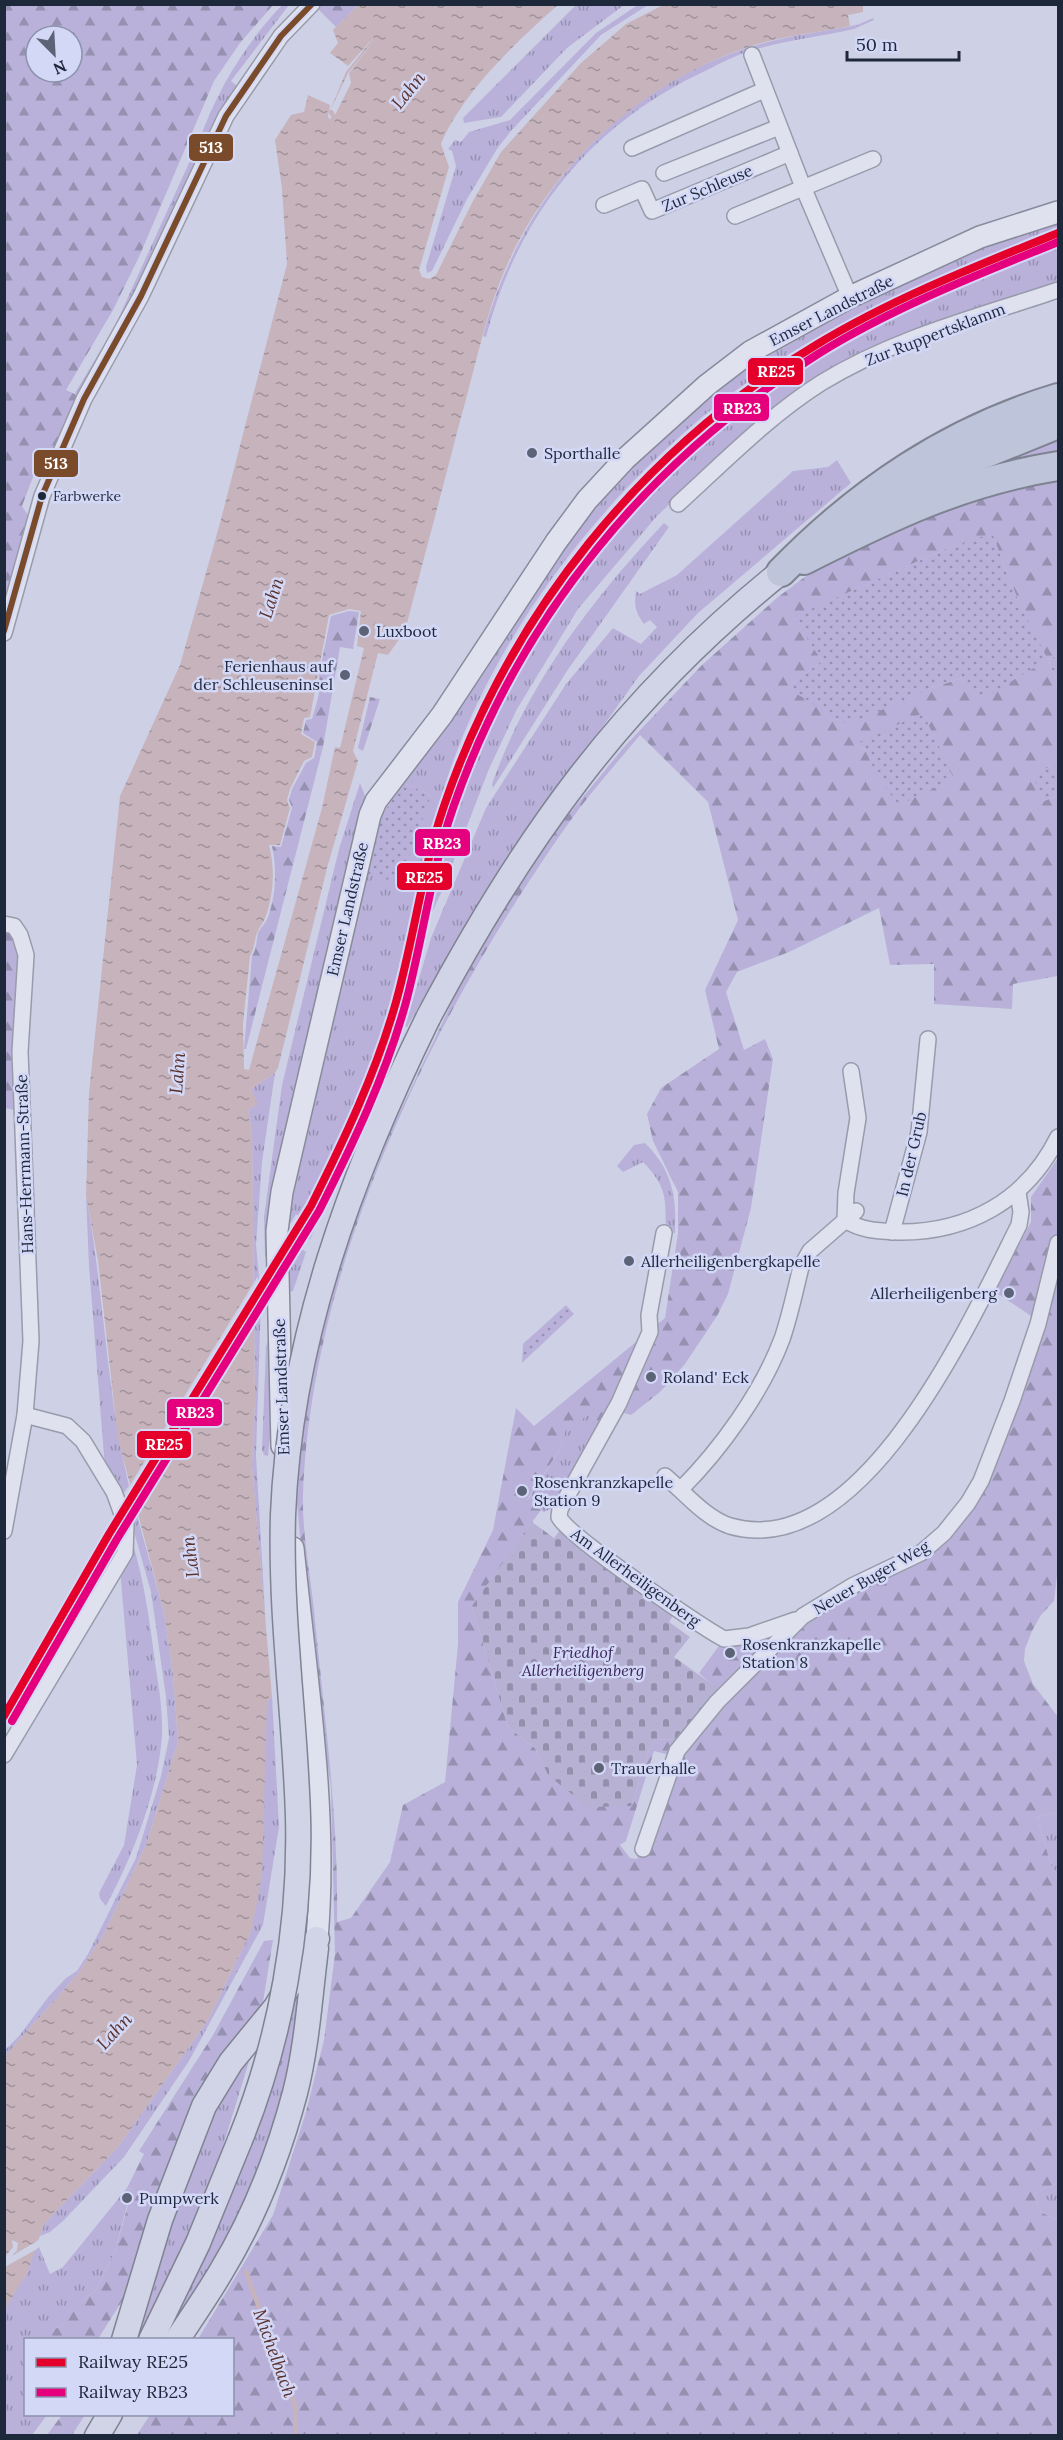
<svg xmlns="http://www.w3.org/2000/svg" width="1063" height="2440" font-family="Lora,serif">
  <style>
    .grass { fill: url(#grass-tufts) }
    .forest { fill: url(#forest-firs); fill-rule: evenodd }
    .cemetery { fill: url(#cemetery-stones) }
    .garden { fill: url(#garden-dots) }
    .water { fill: url(#water-ripples); fill-rule: evenodd }
    .pier { fill: #ced1e6 }
    .lines { fill: none; stroke-linecap: round; stroke-linejoin: round }
    .stream { stroke: #c6b3bc; stroke-width: 4.5 }
    .street-casing { stroke: #979bab; stroke-width: 18 }
    .secondary-casing { stroke: #878b9b; stroke-width: 24 }
    .primary-casing { stroke: #7e8291; stroke-width: 27 }
    .highway-casing { stroke: #7e8291; stroke-width: 32 }
    .street { stroke: #e0e1ee; stroke-width: 15 }
    .secondary { stroke: #e0e1ee; stroke-width: 21 }
    .primary { stroke: #d1d4e6; stroke-width: 24 }
    .highway { stroke: #bec4d9; stroke-width: 28 }
    .primary-bridge-casing { stroke: #7e8291; stroke-width: 27; stroke-linecap: butt }
    .primary-bridge { stroke: #d1d4e6; stroke-width: 24 }
    .bus-1-casing { stroke: #d4d8f7; stroke-width: 10 }
    .bus-1 { stroke: #7a4b2a; stroke-width: 6 }
    .rail-1-casing { stroke: #d4d8f7; stroke-width: 12 }
    .rail-2-casing { stroke: #d4d8f7; stroke-width: 12 }
    .rail-1 { stroke: #e4002b; stroke-width: 8 }
    .rail-2 { stroke: #e5007d; stroke-width: 8 }
    .poi-dot { fill: #5c6377; stroke: #d4d8f7; stroke-width: 2 }
    .bus-dot { fill: #1e283b; stroke: #d4d8f7; stroke-width: 2 }
    .labels { text-anchor: middle; dominant-baseline: central; stroke-width: 5; stroke-linejoin: round; paint-order: stroke }
    .bus-label { font-size: 14px; fill: #1e283b; stroke: #d4d8f7; text-anchor: start }
    .street-label { font-size: 16px; fill: #1e283b; stroke: #d4d8f7 }
    .poi-label { font-size: 16px; fill: #1e283b; stroke: #d4d8f7; text-anchor: start }
    .park-label { font-size: 16px; font-style: italic; fill: #3a2458; stroke: #d4d8f7 }
    .water-label { font-size: 18px; font-style: italic; fill: #5b322d; stroke: #d4d8f7 }
    .line-badge { stroke: #d4d8f7; stroke-width: 2 }
    .badge-label { font-size: 16px; text-anchor: middle; font-weight: bold; fill: #fff }
  </style>
  <defs>
    <pattern id="grass-tufts" width="24" height="20" patternUnits="userSpaceOnUse" patternTransform="scale(1.5)"><rect width="24" height="20" fill="#b9b1d9"/><path d="M3 7l-1-3M5 7V3M7 7l1-3M15 17l-1-3M17 17v-4M19 17l1-3" fill="none" stroke="#9690b1"/></pattern>
    <pattern id="forest-firs" width="22" height="20" patternUnits="userSpaceOnUse" patternTransform="scale(1.5)"><rect width="22" height="20" fill="#b9b1d9"/><path d="M5 1l3.5 6h-7zM16 11l3.5 6h-7z" fill="#9690b1"/></pattern>
    <pattern id="cemetery-stones" width="16" height="16" patternUnits="userSpaceOnUse" patternTransform="scale(1.5)"><rect width="16" height="16" fill="#b7b1d3"/><path d="M2 7V4a2 2 0 0 1 4 0v3zM10 15v-3a2 2 0 0 1 4 0v3z" fill="#9490ac"/></pattern>
    <pattern id="garden-dots" width="8" height="8" patternUnits="userSpaceOnUse" patternTransform="scale(1.5)"><rect width="8" height="8" fill="#b9b1d9"/><path d="M2 2h.1M6 6h.1" fill="none" stroke="#9690b1" stroke-width="1.8" stroke-linecap="round"/></pattern>
    <pattern id="water-ripples" width="26" height="14" patternUnits="userSpaceOnUse" patternTransform="scale(1.5)"><rect width="26" height="14" fill="#c6b3bc"/><path d="M2 4q2-2 4 0t4 0M15 11q2-2 4 0t4 0" fill="none" stroke="#a0929a"/></pattern>
  </defs>
  <rect width="100%" height="100%" fill="#ced1e6"/>
  <g class="grass">
    <polygon points="577,4 624,5 567,48 501,117 464,123 463,118"/>
    <polygon points="639,4 648,5 601,35 511,131 497,149 467,199 432,271 427,273 426,267 456,166 452,151 448,149 455,140 461,142 469,132 510,120 596,33"/>
    <path d="M282 5H289L231 81 237 86 207 142 200 138C219 87 245 44 282 5Z"/>
    <path d="M873 18 874 20 854 29C818 37 781 41 747 52 731 57 716 66 701 73 589 126 517 218 486 337L483 336C519 201 614 90 750 47 784 36 822 32 857 25Z"/>
    <polygon points="198,143 204,146 159,246 122,317 77,395 75,393 114,328"/>
    <path d="M1058 219V228C973 262 886 298 806 344 650 435 507 602 449 773 421 854 407 940 385 1023 381 1038 374 1052 369 1066 349 1118 326 1168 299 1216L296 1214 290 1224 287 1223 363 873 431 795 401 782 540 579 618 476 753 358 799 331 981 245Z"/>
    <path d="M1058 239V282L872 350 734 444 657 516 578 609 517 709 489 769 442 891 423 931 398 1025 380 1076 310 1240 303 1232C340 1173 376 1088 395 1020 411 963 421 903 438 847 455 792 472 737 499 686 569 549 691 424 824 347 898 304 979 270 1058 239Z"/>
    <polygon points="1058,434 1058,459 907,500"/>
    <path d="M837 460 851 483 698 613 639 676 484 893 407 1027 405 1026 431 938 486 808 566 684 613 628 641 644 657 627 650 620 644 624C635 612 634 605 636 591L640 594 677 575 793 471 828 467Z"/>
    <path d="M664 523 669 527 567 671 493 788 492 784C527 685 592 599 664 523Z"/>
    <polygon points="360,783 367,801 269,1251 265,1257 264,1217 282,1085 339,849"/>
    <polygon points="275,1073 262,1162 256,1245 261,1298 256,1455 266,1630 252,1466 255,1402 252,1132 248,1110 257,1104 251,1089"/>
    <path d="M645 1143C672 1169 677 1198 675 1233L666 1232C665 1198 668 1188 643 1162L623 1172 617 1166 634 1145Z"/>
    <path d="M86 1195C104 1291 106 1391 129 1486L122 1495 106 1468 104 1456 89 1266Z"/>
    <polygon points="296,1245 306,1252 293,1291 285,1293 291,1255"/>
    <polygon points="270,1334 272,1418 268,1456 264,1455 262,1450 266,1347"/>
    <polygon points="587,1414 602,1424 557,1506 544,1512 527,1501 564,1443 560,1440 571,1420"/>
    <polygon points="134,1505 164,1612 173,1673 178,1742 146,1845 104,1934 77,1975 5,2056 5,2050 19,2036 49,1996 66,1978 77,1971 88,1954 136,1858 161,1776 169,1738 166,1697 151,1592 129,1514"/>
    <path d="M132 1541C144 1580 150 1622 155 1663 159 1687 163 1712 162 1736 158 1792 132 1858 106 1906L100 1899 99 1893 124 1845 137 1765 120 1570Z"/>
    <polygon points="272,1697 279,1827 263,1925 189,2061 124,2157 64,2220 50,2232 40,2236 44,2224 118,2147 208,2020 252,1929 267,1701"/>
    <polygon points="1058,1812 1058,1876 1051,1865 1037,1817"/>
    <polygon points="309,1967 291,2082 235,2229 168,2339 161,2340 216,2232 250,2143 253,2143 277,2067 294,1989"/>
    <path d="M251 2055 223 2146 226 2147 190 2237 140 2339 131 2340C163 2241 189 2140 251 2055Z"/>
    <polygon points="1058,2183 1058,2221 1041,2212 1033,2194"/>
    <polygon points="127,2188 132,2189 136,2198 127,2206 115,2251 97,2289 83,2300 67,2322 52,2331 26,2340 26,2414 47,2415 32,2435 5,2435 4,2309 27,2273 33,2251 39,2247 50,2274 63,2267"/>
  </g>
  <g class="forest">
    <path d="M4 5H273L240 43 214 81 139 257 113 310 66 390 77 395 48 464 36 469 22 506 28 515 6 600ZM36 36H72V72H36Z"/>
    <polygon points="318,5 358,5 336,27 316,7"/>
    <path d="M1058 476V655L1048 660 1058 684V764L1033 774 1044 801 1058 795V976L1013 984 1012 1009 934 1004V964L890 965 879 908 789 952 737 972 726 992 744 1050 765 1039 773 1059 751 1208 728 1294 717 1316 685 1364 660 1392 631 1415 620 1412 611 1430 587 1414 578 1425 571 1420 561 1440 564 1443 527 1500 541 1510 472 1606 508 1727 535 1748 548 1775 631 1806 650 1747 655 1740 675 1739 718 1690 699 1673 727 1635 780 1621 917 1548 942 1526 959 1507 977 1477 1034 1318 994 1291 1031 1222V1197L1058 1158V1567L1054 1601 1041 1615 1032 1631 1025 1649 1024 1661 1033 1684 1058 1717V1812L1037 1817 1051 1865 1058 1876V2183L1033 2194 1041 2212 1058 2221V2435L136 2436 150 2415 232 2414V2340L198 2339 273 2215 306 2112 324 2040 335 1954 331 1787 311 1654 296 1492 303 1419 318 1342 350 1235 392 1128 457 992 508 904 560 825 624 747 702 665 778 597 814 570 931 510ZM992 534 1018 600 962 678 928 689 787 688 822 661 794 617 941 551ZM640 735 708 802 738 920 705 990 719 1049 661 1088 647 1114 653 1141 678 1192V1233L665 1318 534 1426 516 1408 493 1530 458 1602V1644L445 1782 403 1805 390 1862 351 1918 337 1922C339 1818 324 1714 314 1610 310 1572 302 1532 303 1495 311 1261 435 1012 568 824 590 793 616 764 640 735ZM856 745 954 779 873 764 865 750ZM654 1751 681 1758 639 1849 637 1859 630 1858 620 1845 626 1841Z"/>
    <path d="M349 611 359 612 353 649 340 647 323 747 246 1049H244L252 956C257 948 256 942 258 933 260 928 266 923 268 917 276 895 277 869 272 846L281 847 292 808 289 800 292 789 306 763 314 758 317 742 303 733 306 720 312 719 319 694V675L331 616Z"/>
    <polygon points="370,697 380,699 363,751 358,748"/>
    <polygon points="5,931 14,935 20,966 12,1054 14,1110 5,1108"/>
    <polygon points="273,1940 262,2008 216,2065 198,2091 151,2217 129,2290 98,2339 30,2340 36,2328 52,2331 67,2322 67,2293 83,2300 97,2289 115,2251 128,2205 136,2198 131,2194 132,2189 127,2188 144,2154 139,2151 213,2035 264,1941"/>
    <polygon points="62,2415 85,2415 72,2435 47,2435"/>
  </g>
  <polygon class="cemetery" points="532,1522 554,1538 560,1530 675,1613 669,1622 690,1637 674,1657 719,1689 675,1739 655,1740 650,1747 631,1806 588,1807 548,1775 535,1748 508,1727 472,1606"/>
  <g class="garden">
    <polygon points="992,533 1018,600 1048,660 1058,655 1058,684 1048,660 979,700 962,678 928,689 848,725 787,688 822,661 793,617 941,551"/>
    <polygon points="923,713 954,779 899,805 880,781 865,750 855,744"/>
    <polygon points="1058,764 1058,795 1044,801 1032,774"/>
    <polygon points="401,782 431,795 400,883 363,873 378,824"/>
    <polygon points="566,1305 574,1314 522,1363 523,1344"/>
  </g>
  <path class="water" d="M358 5H558C516 42 462 93 441 144L449 167 419 270 422 277 429 279 436 275 473 201 501 152 581 63 626 24 663 5H863V12L848 15 850 26C817 33 781 36 748 47 627 88 529 186 491 307 479 345 471 383 460 421 442 491 423 561 405 631L388 655 378 653 353 751 358 761 327 868 278 1068 275 1073 251 1089 258 1104 248 1110 252 1132 255 1402 252 1466 272 1697 267 1701 262 1875 252 1929 208 2020 118 2147 44 2224 27 2273 5 2309V2266L17 2250 18 2243 12 2240 13 2247 5 2257V2056L77 1975 104 1934 146 1845 178 1742 173 1673 164 1612 118 1439 98 1261 86 1195 89 1093 120 796 180 665 220 523 287 264 282 189 275 140 291 115 304 112 308 95 330 105 328 117 332 121 351 83 349 73 377 37 348 73 329 113 346 72 375 36 348 66 330 53 338 43 333 30ZM349 609 361 611 357 646 364 648 340 748 335 747 322 808 249 1070 244 1069 243 1024 250 956C255 948 254 941 257 933 259 927 264 922 266 916 274 893 275 868 269 845H280L290 808 287 800 290 789 304 761 312 757 315 742 301 734 304 718 310 717 329 615Z"/>
  <g class="pier">
    <polygon points="258,1276 258,1305 132,1510 127,1490"/>
    <polygon points="42,2238 37,2249 5,2267 5,2260"/>
  </g>
  <g class="lines">
    <g class="stream">
      <polyline points="331,112 334,117 331,123"/>
      <polyline points="246,2272 295,2406 296,2436"/>
    </g>
    <defs>
      <g id="street">
        <polyline points="752,55 803,187 850,297"/>
        <polyline points="632,148 764,90"/>
        <polyline points="664,173 779,127"/>
        <polyline points="604,205 642,189 652,211 790,153"/>
        <polyline points="735,216 873,159"/>
        <path d="M678 504C724 462 769 416 821 383 894 338 978 317 1058 290"/>
        <polyline points="4,633 42,496 84,399 141,296 226,116 281,36 312,4"/>
        <polyline points="4,924 14,926 20,935 26,955 20,1052 31,1341 25,1415 67,1426 83,1441 114,1492 126,1525 125,1553 4,1755"/>
        <path d="M845 1220C862 1231 879 1231 898 1232 968 1233 1027 1200 1058 1137"/>
        <polyline points="845,1220 846,1193 858,1118 851,1071"/>
        <polyline points="892,1232 919,1132 928,1039"/>
        <path d="M664 1233 649 1315 650 1332 619 1403 560 1509 559 1517C568 1536 699 1625 724 1639L749 1636 795 1620"/>
        <path d="M665 1476C684 1492 705 1518 730 1526 863 1564 972 1318 1019 1225L1021 1212 1018 1192"/>
        <path d="M681 1489C721 1449 762 1392 782 1339 790 1316 795 1291 801 1267L810 1251 856 1211"/>
        <polyline points="4,1531 25,1415"/>
        <polyline points="643,1849 677,1751 717,1702 803,1616 854,1585 921,1553 944,1533 968,1503 981,1481 1012,1401 1038,1324 1058,1243"/>
      </g>
      <g id="secondary">
        <polyline points="282,1446 277,1231 282,1192 370,815 376,801 442,715 556,542 587,500 625,459 707,385 750,352 850,297 980,237 1058,212"/>
        <path d="M293 1548C306 1678 328 1809 317 1939"/>
      </g>
      <g id="primary">
        <path d="M428 1018C523 839 622 700 781 572"/>
        <polyline points="124,2340 160,2220 204,2106 231,2062 276,2007 317,1939"/>
        <polyline points="151,2340 198,2243 240,2140"/>
        <path d="M177 2340C192 2317 208 2294 222 2270 254 2217 279 2153 295 2093 307 2046 310 1996 316 1948"/>
        <polyline points="97,2436 110,2414"/>
      </g>
      <g id="highway">
        <polyline points="870,513 947,469 1058,424"/>
        <path d="M804 560C889 517 963 481 1058 466"/>
        <path d="M781 572C860 491 949 431 1058 398"/>
      </g>
    </defs>
    <use href="#street" class="street-casing"/>
    <use href="#secondary" class="secondary-casing"/>
    <use href="#primary" class="primary-casing"/>
    <use href="#highway" class="highway-casing"/>
    <use href="#street" class="street"/>
    <use href="#secondary" class="secondary"/>
    <use href="#primary" class="primary"/>
    <use href="#highway" class="highway"/>
    <defs>
      <path id="primary-bridge" d="M240 2140C281 2039 301 1926 298 1817 295 1716 280 1616 283 1515 290 1339 351 1175 428 1018"/>
    </defs>
    <use href="#primary-bridge" class="primary-bridge-casing"/>
    <use href="#primary-bridge" class="primary-bridge"/>
    <defs>
      <polyline id="bus-1" points="4,631 42,496 84,399 141,296 226,116 281,36 312,4"/>
    </defs>
    <use href="#bus-1" class="bus-1-casing"/>
    <use href="#bus-1" class="bus-1"/>
    <defs>
      <path id="rail-1" d="M4 1716 109 1534 311 1206C344 1140 376 1073 396 1002 414 938 422 870 444 806 509 615 642 449 816 345 892 299 976 266 1058 233"/>
      <path id="rail-2" d="M12 1721 117 1539 319 1211C353 1144 386 1075 406 1002 423 938 431 871 453 808 519 618 648 460 818 354 892 308 979 274 1058 242"/>
    </defs>
    <use href="#rail-1" class="rail-1-casing"/>
    <use href="#rail-2" class="rail-2-casing"/>
    <use href="#rail-1" class="rail-1"/>
    <use href="#rail-2" class="rail-2"/>
  </g>
  <g class="poi-dot">
    <circle cx="532" cy="453" r="6"/>
    <circle cx="364" cy="631" r="6"/>
    <circle cx="345" cy="675" r="6"/>
    <circle cx="629" cy="1261" r="6"/>
    <circle cx="1009" cy="1293" r="6"/>
    <circle cx="651" cy="1377" r="6"/>
    <circle cx="522" cy="1491" r="6"/>
    <circle cx="730" cy="1653" r="6"/>
    <circle cx="599" cy="1768" r="6"/>
    <circle cx="127" cy="2198" r="6"/>
  </g>
  <circle class="bus-dot" cx="42" cy="496" r="5"/>
  <g class="labels">
    <g class="bus-label">
      <text x="53" y="496">Farbwerke</text>
    </g>
    <g class="street-label">
      <text transform="translate(707 188) rotate(-23)">Zur Schleuse</text>
      <text transform="translate(831 310) rotate(-27)">Emser Landstraße</text>
      <text transform="translate(935 334) rotate(-21)">Zur Ruppertsklamm</text>
      <text transform="translate(347 909) rotate(-77)">Emser Landstraße</text>
      <text transform="translate(911 1154) rotate(-77)">In der Grub</text>
      <text transform="translate(24 1164) rotate(-92)">Hans-Herrmann-Straße</text>
      <text transform="translate(281 1387) rotate(-92)">Emser Landstraße</text>
      <text transform="translate(636 1577) rotate(36)">Am Allerheiligenberg</text>
      <text transform="translate(871 1577) rotate(-30)">Neuer Buger Weg</text>
    </g>
    <g class="poi-label">
      <text x="544" y="453">Sporthalle</text>
      <text x="376" y="631">Luxboot</text>
      <text x="333" y="666" text-anchor="end">Ferienhaus auf<tspan x="333" dy="18">der Schleuseninsel</tspan></text>
      <text x="641" y="1261">Allerheiligenbergkapelle</text>
      <text x="997" y="1293" text-anchor="end">Allerheiligenberg</text>
      <text x="663" y="1377">Roland' Eck</text>
      <text x="534" y="1482">Rosenkranzkapelle<tspan x="534" dy="18">Station 9</tspan></text>
      <text x="742" y="1644">Rosenkranzkapelle<tspan x="742" dy="18">Station 8</tspan></text>
      <text x="611" y="1768">Trauerhalle</text>
      <text x="139" y="2198">Pumpwerk</text>
    </g>
    <g class="park-label">
      <text x="583" y="1652">Friedhof<tspan x="583" dy="18">Allerheiligenberg</tspan></text>
    </g>
    <g class="water-label">
      <text transform="translate(408 90) rotate(-51)">Lahn</text>
      <text transform="translate(271 598) rotate(-72)">Lahn</text>
      <text transform="translate(177 1073) rotate(-86)">Lahn</text>
      <text transform="translate(190 1557) rotate(-97)">Lahn</text>
      <text transform="translate(114 2031) rotate(-47)">Lahn</text>
      <text transform="translate(275 2353) rotate(70)">Michelbach</text>
    </g>
  </g>
  <g class="line-badge">
    <rect x="188" y="133" width="46" height="29" rx="6" fill="#7a4b2a"/>
    <rect x="747" y="357" width="57" height="29" rx="6" fill="#e4002b"/>
    <rect x="713" y="393" width="57" height="29" rx="6" fill="#e5007d"/>
    <rect x="33" y="449" width="46" height="29" rx="6" fill="#7a4b2a"/>
    <rect x="414" y="828" width="57" height="29" rx="6" fill="#e5007d"/>
    <rect x="396" y="862" width="57" height="29" rx="6" fill="#e4002b"/>
    <rect x="166" y="1398" width="57" height="29" rx="6" fill="#e5007d"/>
    <rect x="136" y="1430" width="56" height="29" rx="6" fill="#e4002b"/>
  </g>
  <g class="badge-label">
    <text x="211" y="153">513</text>
    <text x="776" y="377">RE25</text>
    <text x="742" y="414">RB23</text>
    <text x="56" y="469">513</text>
    <text x="442" y="849">RB23</text>
    <text x="424" y="883">RE25</text>
    <text x="195" y="1418">RB23</text>
    <text x="164" y="1450">RE25</text>
  </g>
  <rect width="1063" height="2440" fill="none" stroke="#1e283b" stroke-width="12"/>
  <rect x="24" y="2338" width="210" height="78" fill="#d4d8f7" stroke="#8b92ac" stroke-width="1.5"/>
  <rect x="36" y="2358" width="30" height="9" fill="#e4002b" stroke="#8b92ac" stroke-width="1.5"/>
  <text x="78" y="2368" font-size="18" fill="#1e283b">Railway RE25</text>
  <rect x="36" y="2388" width="30" height="9" fill="#e5007d" stroke="#8b92ac" stroke-width="1.5"/>
  <text x="78" y="2398" font-size="18" fill="#1e283b">Railway RB23</text>
  <g transform="translate(54 54) rotate(156)"><circle r="28" fill="#d4d8f7" stroke="#8b92ac" stroke-width="1.5"/>
  <path d="M0-4.5L10 22L0 15L-10 22Z" fill="#5c6377"/>
  <text y="-9" font-size="16" font-weight="bold" text-anchor="middle" fill="#1e283b">N</text>
  </g>
  <path d="M847 51v9h112v-9" fill="none" stroke="#1e283b" stroke-width="3"/>
  <text x="856" y="51" font-size="18" fill="#1e283b" stroke="#d4d8f7" stroke-width="4.5" paint-order="stroke">50 m</text>
</svg>
